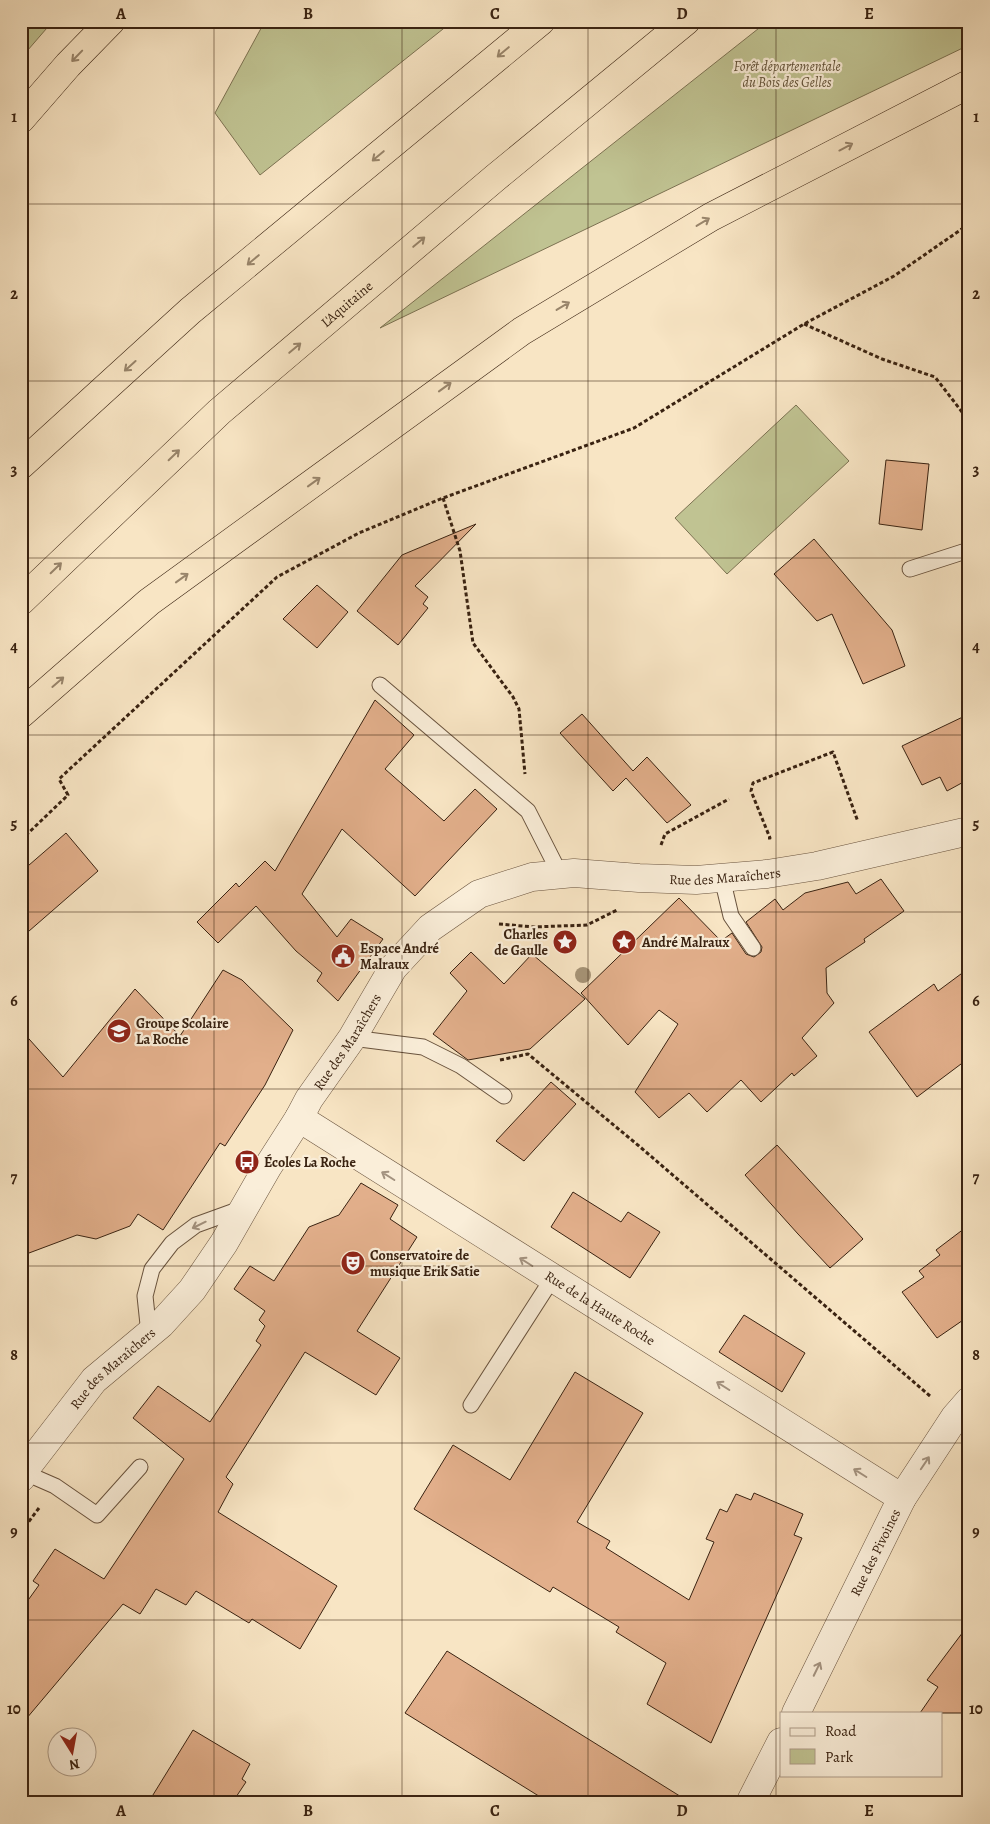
<svg xmlns="http://www.w3.org/2000/svg" width="990" height="1824" font-family="Alegreya,serif">
  <style>
    .green { fill: #c0c392; stroke: #7c7252 }
    .building { fill: #e2af8b; stroke: #392211 }
    .lines { fill: none; stroke-linecap: round; stroke-linejoin: round }
    .service-casing { stroke: #69533e; stroke-width: 17 }
    .minor-casing { stroke: #69533e; stroke-width: 29 }
    .motorway-casing { stroke: #392211; stroke-width: 29 }
    .path { stroke: #392211; stroke-width: 3; stroke-dasharray: 4 2.5; stroke-linecap: butt }
    .service { stroke: #faeed9; stroke-width: 15 }
    .minor { stroke: #faeed9; stroke-width: 28 }
    .motorway { stroke: #f8e5c4; stroke-width: 28 }
    .tree { fill: #a69477 }
    .oneway { stroke: #98846a }
    .oneway2 { stroke: #a3927f }
    .grid { fill: none; stroke: #392211; stroke-width: 1; stroke-opacity: 0.55 }
    .labels { text-anchor: middle; dominant-baseline: central; stroke-width: 4.5; stroke-linejoin: round; paint-order: stroke }
    .park-label { font-size: 14px; font-style: italic; fill: #625238; stroke: #faeed9 }
    .street-label { font-size: 14px; fill: #392211; stroke: #faeed9 }
    .poi-label { font-size: 14px; font-weight: bold; fill: #392211; stroke: #faeed9; text-anchor: start }
    .neatline { fill: none; stroke: #392211; stroke-width: 2 }
    .grid-label { font-size: 16px; text-anchor: middle; font-weight: bold; fill: #392211 }
  </style>
  <rect width="100%" height="100%" fill="#f8e5c4"/>
  <filter id="stains"><feTurbulence type="fractalNoise" baseFrequency=".004" numOctaves="4"/><feColorMatrix values="0 0 0 0 .2 0 0 0 0 .09 0 0 0 0 .02 0 0 0 .5 -.17"/></filter>
  <radialGradient id="worn" r=".72"><stop offset=".6" stop-color="#630" stop-opacity="0"/><stop offset="1" stop-color="#630" stop-opacity=".3"/></radialGradient>
  <g class="green">
    <polygon points="21,21 53,21 21,58"/>
    <polygon points="265,21 453,21 260,175 215,113"/>
    <polygon points="768,21 969,21 969,45 380,328"/>
    <polygon points="796,405 849,461 727,574 675,518"/>
  </g>
  <g class="building">
    <polygon points="886,460 929,464 922,530 879,524"/>
    <polygon points="476,524 415,586 428,597 423,604 428,608 398,645 357,611 402,555"/>
    <polygon points="814,539 892,630 905,666 863,684 832,614 817,621 774,574"/>
    <polygon points="317,585 348,612 317,648 283,619"/>
    <polygon points="375,700 414,735 385,769 444,821 475,789 497,809 415,896 342,829 302,894 337,937 351,919 383,939 338,1001 317,981 322,973 296,951 256,906 218,943 197,922 236,883 239,887 265,861 275,871"/>
    <polygon points="582,714 633,771 647,757 691,805 667,823 626,778 613,791 560,733"/>
    <polygon points="969,714 969,779 947,791 940,777 922,785 902,746"/>
    <polygon points="66,833 98,871 21,938 21,872"/>
    <polygon points="881,879 904,911 864,939 865,942 826,968 827,993 834,1003 802,1038 817,1056 794,1076 792,1073 761,1102 741,1080 707,1112 689,1093 659,1118 635,1092 678,1024 659,1010 628,1045 581,993 679,898 721,941 732,933 746,954 754,957 761,952 762,947 746,922 775,899 783,910 805,893 848,882 856,894"/>
    <polygon points="471,952 504,984 532,954 585,999 530,1049 468,1060 433,1034 467,991 450,973"/>
    <polygon points="969,968 969,1058 917,1097 869,1032 934,984 938,991"/>
    <polygon points="223,970 242,980 293,1030 265,1085 225,1146 220,1143 163,1230 138,1214 130,1226 96,1239 77,1235 21,1256 21,1030 63,1077 135,989 180,1036"/>
    <polygon points="551,1082 576,1104 524,1161 496,1141"/>
    <polygon points="777,1145 863,1239 830,1268 798,1234 745,1175"/>
    <polygon points="361,1183 398,1205 390,1219 417,1237 357,1331 400,1358 376,1395 305,1352 226,1477 233,1484 218,1512 337,1586 300,1649 252,1619 249,1623 196,1591 186,1605 156,1589 140,1614 123,1604 21,1725 21,1610 39,1585 33,1581 55,1549 104,1579 184,1459 133,1418 158,1386 210,1422 261,1345 256,1341 265,1326 259,1320 265,1311 234,1289 250,1266 274,1281 309,1227 339,1215"/>
    <polygon points="573,1192 621,1222 628,1212 660,1232 630,1278 551,1227"/>
    <polygon points="969,1225 969,1316 937,1338 902,1292 924,1277 919,1271 940,1255 936,1250"/>
    <polygon points="744,1315 805,1353 782,1392 719,1352"/>
    <polygon points="575,1372 643,1413 577,1522 610,1541 606,1548 689,1600 714,1542 706,1539 720,1509 727,1512 736,1494 751,1500 754,1493 803,1514 794,1535 802,1538 711,1743 647,1704 666,1663 616,1632 619,1627 553,1587 550,1592 414,1509 453,1445 510,1480"/>
    <polygon points="969,1624 969,1713 920,1713 938,1687 927,1680"/>
    <polygon points="447,1651 691,1803 550,1803 405,1713"/>
    <polygon points="193,1730 250,1764 242,1779 246,1782 232,1803 148,1803"/>
  </g>
  <g class="lines">
    <defs>
      <g id="service">
        <polyline points="910,569 969,550"/>
        <polyline points="380,685 528,811 560,874"/>
        <polyline points="722,878 731,916 753,948"/>
        <polyline points="352,1038 423,1047 461,1066 504,1096"/>
        <polyline points="149,1334 145,1296 152,1269 172,1243 196,1225 243,1208"/>
        <polyline points="471,1405 552,1279"/>
        <polyline points="23,1472 55,1486 97,1515 140,1467"/>
      </g>
      <g id="minor">
        <path id="s1" d="M299 1118 902 1498"/>
        <path id="s2" d="M21 1478 23 1472 94 1380 161 1324 192 1290 224 1243 267 1168 299 1118 309 1099 352 1038 393 968 430 928 479 894 532 877 574 873 639 878 696 880 767 874 817 866 969 831"/>
        <path id="s3" d="M796 1713 902 1498 955 1417 969 1401"/>
        <polyline points="750,1803 781,1742"/>
      </g>
      <g id="motorway">
        <polyline points="21,119 68,65 111,21"/>
        <polyline points="21,465 190,311 541,21"/>
        <path id="s4" d="M21 601 219 412 495 178 686 21"/>
        <polyline points="21,714 149,602 522,331 711,217 969,84"/>
      </g>
    </defs>
    <use href="#service" class="service-casing"/>
    <use href="#minor" class="minor-casing"/>
    <use href="#motorway" class="motorway-casing"/>
    <g class="path">
      <polyline points="804,324 882,359 935,377 969,421"/>
      <polyline points="443,498 460,551 473,643 513,697 519,709 525,774"/>
      <polyline points="768,838 770,838 751,791 753,783 833,752 858,822"/>
      <polyline points="21,840 68,795 59,779 277,577 359,533 443,498 634,428 804,324 894,276 969,224"/>
      <polyline points="661,845 665,834 729,799"/>
      <polyline points="499,924 534,927 587,925 617,910"/>
      <polyline points="500,1060 528,1054 639,1146 930,1396"/>
      <polyline points="21,1532 39,1508"/>
    </g>
    <use href="#service" class="service"/>
    <use href="#minor" class="minor"/>
    <use href="#motorway" class="motorway"/>
  </g>
  <circle class="tree" cx="583" cy="975" r="8"/>
  <defs><path id="oneway-shaft" d="M-6 0H5M1.5-3L5.5 0L1.5 3" fill="none" stroke-width="1.6" stroke-linecap="round" stroke-linejoin="round" transform="scale(1.25)"/></defs>
  <g class="oneway">
    <use href="#oneway-shaft" transform="translate(503 52) rotate(140)"/>
    <use href="#oneway-shaft" transform="translate(77 56) rotate(134)"/>
    <use href="#oneway-shaft" transform="translate(846 147) rotate(-28)"/>
    <use href="#oneway-shaft" transform="translate(378 156) rotate(140)"/>
    <use href="#oneway-shaft" transform="translate(703 222) rotate(-31)"/>
    <use href="#oneway-shaft" transform="translate(419 242) rotate(-40)"/>
    <use href="#oneway-shaft" transform="translate(253 260) rotate(140)"/>
    <use href="#oneway-shaft" transform="translate(563 306) rotate(-31)"/>
    <use href="#oneway-shaft" transform="translate(295 348) rotate(-40)"/>
    <use href="#oneway-shaft" transform="translate(130 366) rotate(138)"/>
    <use href="#oneway-shaft" transform="translate(445 387) rotate(-36)"/>
    <use href="#oneway-shaft" transform="translate(174 455) rotate(-44)"/>
    <use href="#oneway-shaft" transform="translate(314 482) rotate(-36)"/>
    <use href="#oneway-shaft" transform="translate(56 568) rotate(-44)"/>
    <use href="#oneway-shaft" transform="translate(182 578) rotate(-36)"/>
    <use href="#oneway-shaft" transform="translate(58 682) rotate(-41)"/>
  </g>
  <g class="oneway2">
    <use href="#oneway-shaft" transform="translate(388 1176) rotate(-148)"/>
    <use href="#oneway-shaft" transform="translate(199 1225) rotate(154)"/>
    <use href="#oneway-shaft" transform="translate(526 1262) rotate(-148)"/>
    <use href="#oneway-shaft" transform="translate(723 1386) rotate(-148)"/>
    <use href="#oneway-shaft" transform="translate(925 1463) rotate(-56)"/>
    <use href="#oneway-shaft" transform="translate(860 1473) rotate(-148)"/>
    <use href="#oneway-shaft" transform="translate(817 1669) rotate(-64)"/>
  </g>
  <path class="grid" d="M214 21V1803M402 21V1803M588 21V1803M776 21V1803M21 204H969M21 381H969M21 558H969M21 735H969M21 912H969M21 1089H969M21 1266H969M21 1443H969M21 1620H969"/>
  <defs>
    <symbol id="sight-disc" viewBox="-11 -11 22 22"><circle r="9.5" fill="#8f2418" stroke="#faeed9"/><path d="M0-6L1.8-2.2L6-1.7L2.9 1.2L3.7 5.4L0 3.3L-3.7 5.4L-2.9 1.2L-6-1.7L-1.8-2.2Z" fill="#fff"/></symbol>
    <symbol id="civic-disc" viewBox="-11 -11 22 22"><circle r="9.5" fill="#8f2418" stroke="#faeed9"/><path d="M-.6-6.5H3V-4.5H.6V-3L4-1V1h2V6H-6V1h2V-1L-.6-3ZM-1.2 2.5V6h2.4V2.5Z" fill="#fff"/></symbol>
    <symbol id="school-disc" viewBox="-11 -11 22 22"><circle r="9.5" fill="#8f2418" stroke="#faeed9"/><path d="M0-5L7-2L0 1L-7-2ZM-4 1L0 2.5L4 1V4Q0 6-4 4Z" fill="#fff"/></symbol>
    <symbol id="bus-disc" viewBox="-11 -11 22 22"><circle r="9.5" fill="#8f2418" stroke="#faeed9"/><path d="M-5-6H5V4H4V6H2V4H-2V6H-4V4H-5ZM-3.5-4V0h7V-4ZM-3.5 1.2v1.5H-2V1.2ZM2 1.2v1.5H3.5V1.2Z" fill="#fff"/></symbol>
    <symbol id="theatre-disc" viewBox="-11 -11 22 22"><circle r="9.5" fill="#8f2418" stroke="#faeed9"/><path d="M-5-5.5Q0-4 5-5.5V0Q5 5 0 6Q-5 5-5 0ZM-3.3-2.5H-1v1.5H-3.3ZM1-2.5H3.3v1.5H1ZM-2.8 1Q0 5.5 2.8 1Z" fill="#fff"/></symbol>
  </defs>
  <g fill-rule="evenodd">
    <use href="#sight-disc" x="551" y="928" width="28" height="28"/>
    <use href="#sight-disc" x="610" y="928" width="28" height="28"/>
    <use href="#civic-disc" x="329" y="942" width="28" height="28"/>
    <use href="#school-disc" x="105" y="1017" width="28" height="28"/>
    <use href="#bus-disc" x="233" y="1148" width="28" height="28"/>
    <use href="#theatre-disc" x="339" y="1249" width="28" height="28"/>
  </g>
  <g class="labels">
    <g class="park-label">
      <text x="787" y="66">Forêt départementale<tspan x="787" dy="16">du Bois des Gelles</tspan></text>
    </g>
    <g class="street-label">
      <text stroke="none"><textPath href="#s4" startOffset="441">L'Aquitaine</textPath></text>
      <text stroke="none"><textPath href="#s2" startOffset="999">Rue des Maraîchers</textPath></text>
      <text stroke="none"><textPath href="#s2" startOffset="549">Rue des Maraîchers</textPath></text>
      <text stroke="none"><textPath href="#s1" startOffset="356">Rue de la Haute Roche</textPath></text>
      <text stroke="none"><textPath href="#s2" startOffset="144">Rue des Maraîchers</textPath></text>
      <text stroke="none"><textPath href="#s3" startOffset="179">Rue des Pivoines</textPath></text>
    </g>
    <g class="poi-label">
      <text x="548" y="934" text-anchor="end">Charles<tspan x="548" dy="16">de Gaulle</tspan></text>
      <text x="642" y="942">André Malraux</text>
      <text x="360" y="948">Espace André<tspan x="360" dy="16">Malraux</tspan></text>
      <text x="136" y="1023">Groupe Scolaire<tspan x="136" dy="16">La Roche</tspan></text>
      <text x="264" y="1162">Écoles La Roche</text>
      <text x="370" y="1255">Conservatoire de<tspan x="370" dy="16">musique Erik Satie</tspan></text>
    </g>
  </g>
  <rect width="990" height="1824" fill="none" stroke="#f8e5c4" stroke-width="55"/>
  <rect x="780" y="1712" width="162" height="65" fill="#faeed9" stroke="#ad9c89"/>
  <rect x="790" y="1728" width="25" height="8" fill="#faeed9" stroke="#ad9c89"/>
  <text x="825" y="1736" font-size="15" fill="#392211">Road</text>
  <rect x="790" y="1749" width="25" height="15" fill="#c0c392" stroke="#ad9c89"/>
  <text x="825" y="1762" font-size="15" fill="#392211">Park</text>
  <g transform="translate(72 1752) rotate(169)"><circle r="24" fill="#faeed9" stroke="#ad9c89"/>
  <path d="M0-4L9 19L0 12L-9 19Z" fill="#8f2418"/>
  <text y="-8" font-size="14" font-weight="bold" text-anchor="middle" fill="#392211">N</text>
  </g>
  <rect x="28" y="28" width="934" height="1768" class="neatline"/>
  <g class="grid-label">
    <text x="121" y="19">A</text>
    <text x="308" y="19">B</text>
    <text x="495" y="19">C</text>
    <text x="682" y="19">D</text>
    <text x="869" y="19">E</text>
    <text x="14" y="122">1</text>
    <text x="976" y="122">1</text>
    <text x="14" y="299">2</text>
    <text x="976" y="299">2</text>
    <text x="14" y="475">3</text>
    <text x="976" y="475">3</text>
    <text x="14" y="652">4</text>
    <text x="976" y="652">4</text>
    <text x="14" y="829">5</text>
    <text x="976" y="829">5</text>
    <text x="14" y="1006">6</text>
    <text x="976" y="1006">6</text>
    <text x="14" y="1183">7</text>
    <text x="976" y="1183">7</text>
    <text x="14" y="1360">8</text>
    <text x="976" y="1360">8</text>
    <text x="14" y="1537">9</text>
    <text x="976" y="1537">9</text>
    <text x="14" y="1714">10</text>
    <text x="976" y="1714">10</text>
    <text x="121" y="1816">A</text>
    <text x="308" y="1816">B</text>
    <text x="495" y="1816">C</text>
    <text x="682" y="1816">D</text>
    <text x="869" y="1816">E</text>
  </g>
  <rect width="100%" height="100%" filter="url(#stains)"/>
  <rect width="100%" height="100%" fill="url(#worn)"/>
</svg>
